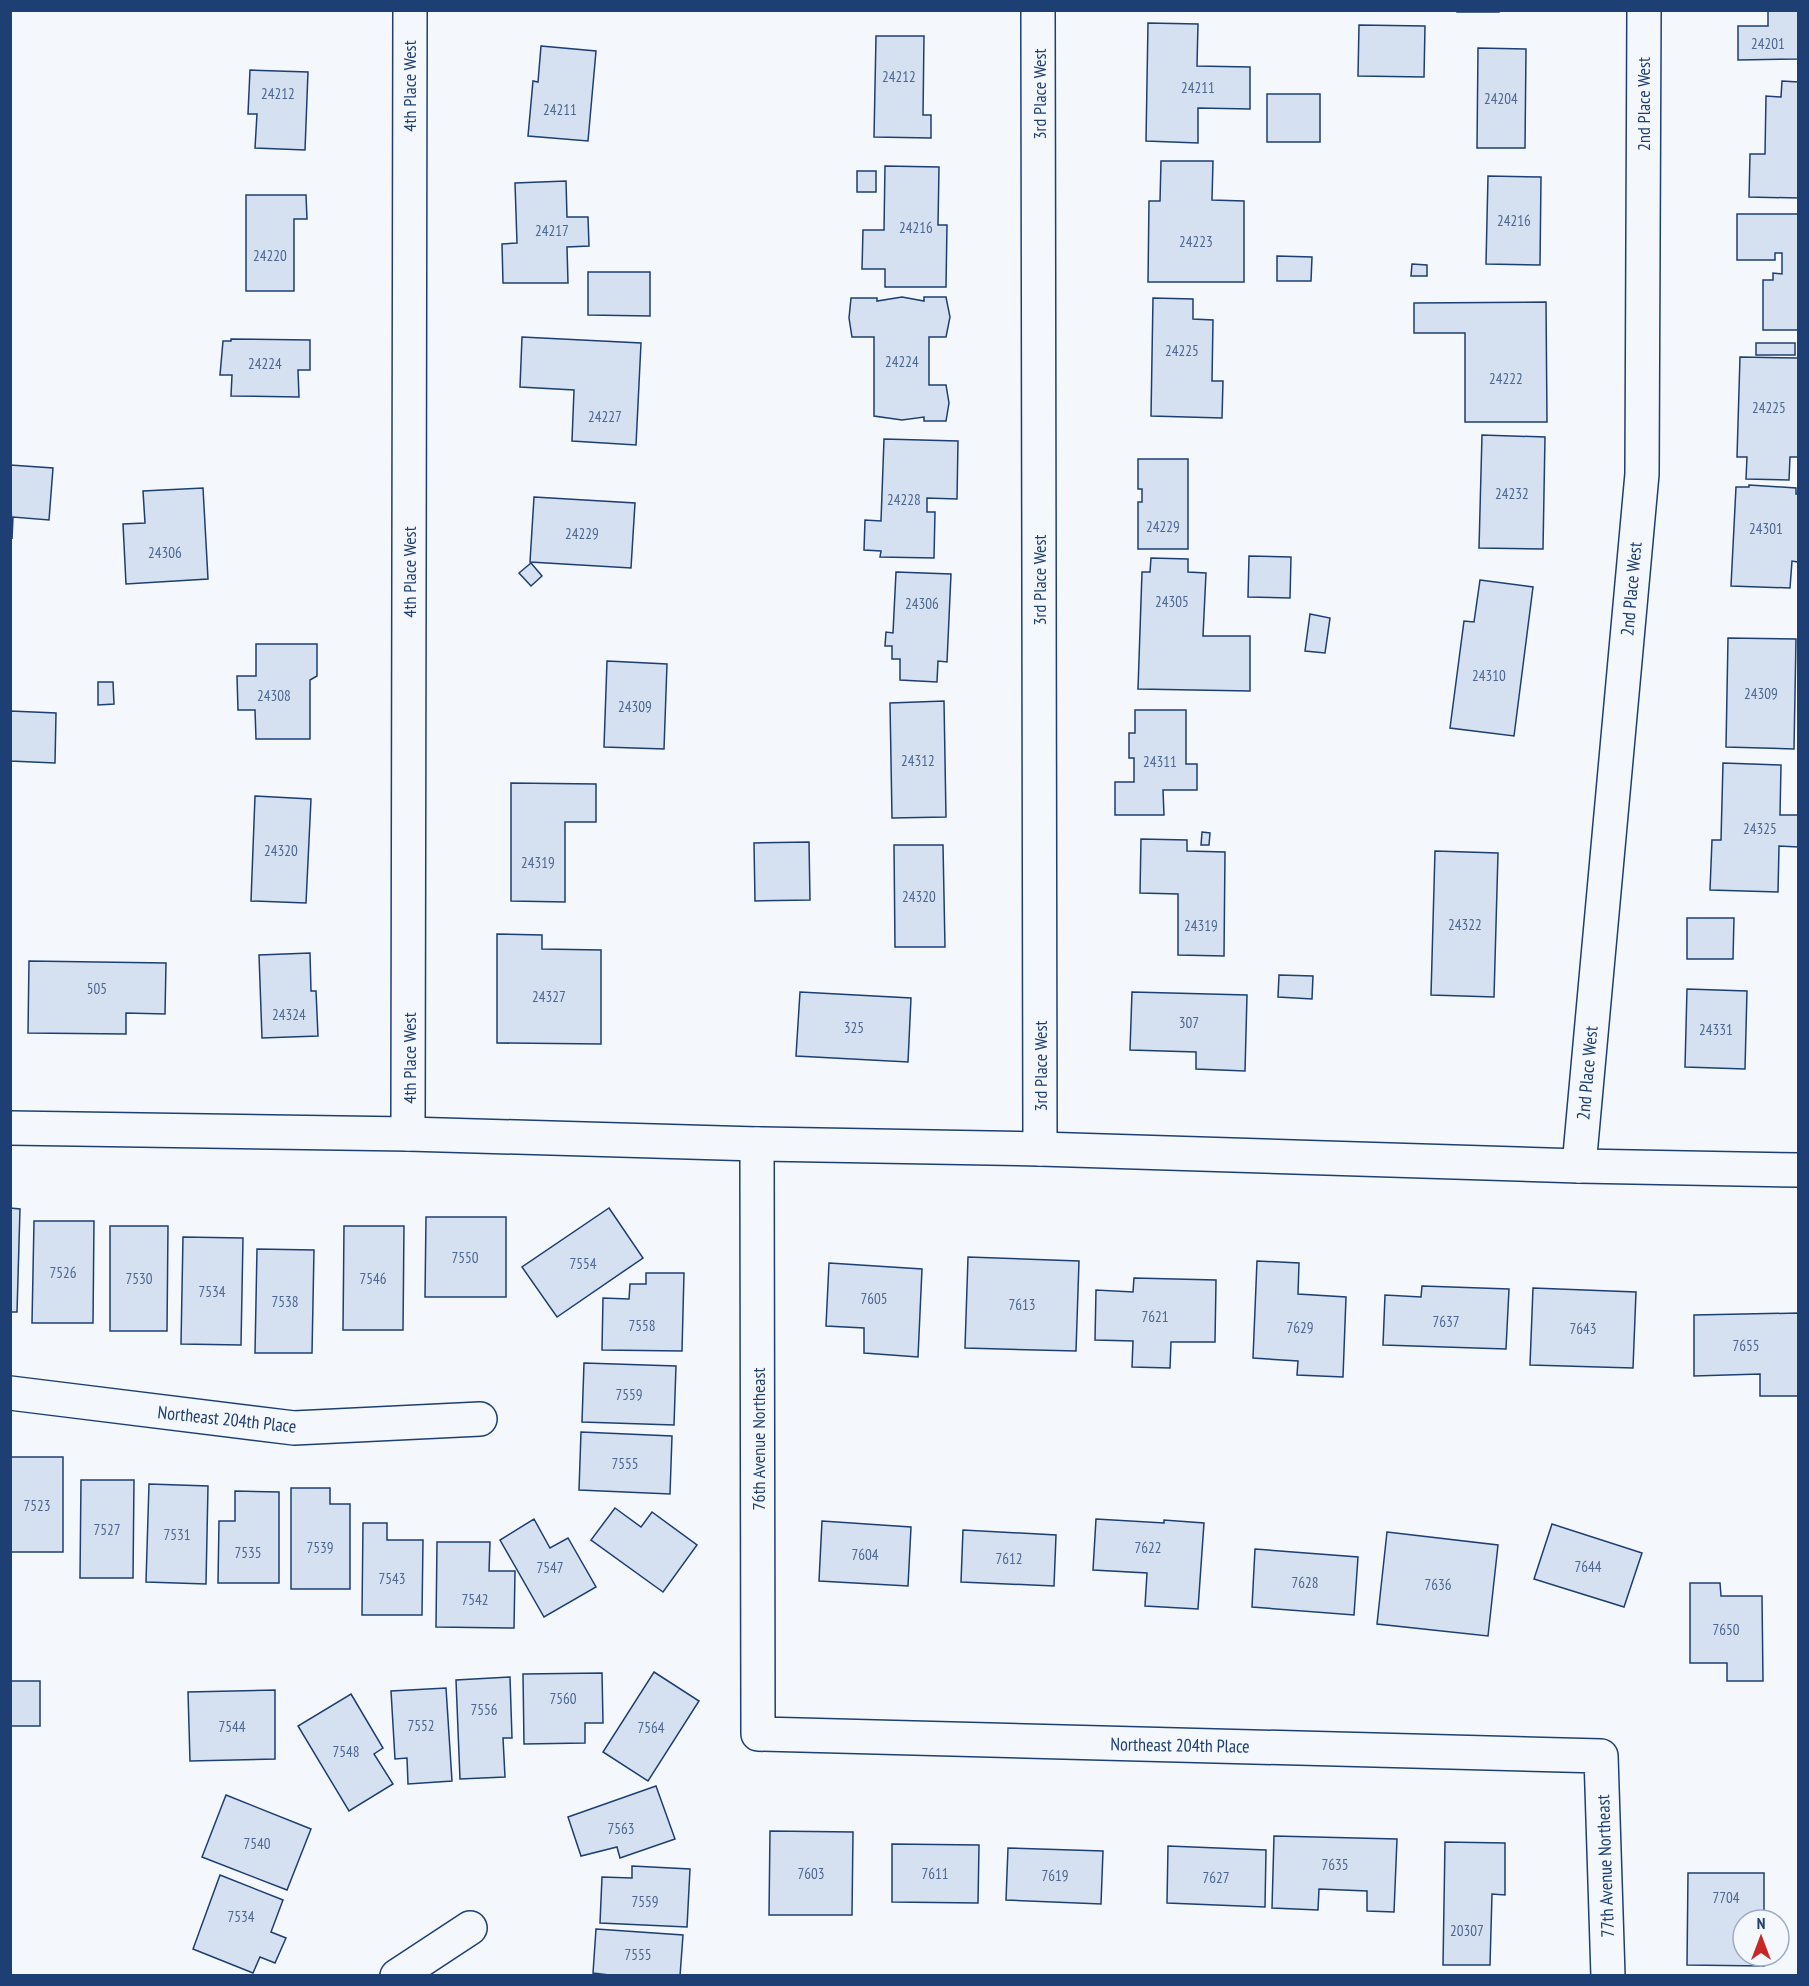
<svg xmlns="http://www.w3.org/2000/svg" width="1809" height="1986" font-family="'PT Sans Narrow',sans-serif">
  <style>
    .building { fill: #d5e0f0; stroke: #1d3f73; stroke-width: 1.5 }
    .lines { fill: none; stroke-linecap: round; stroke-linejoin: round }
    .minor-casing { stroke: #1d3f73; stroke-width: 36 }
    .minor { stroke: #f4f7fb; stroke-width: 33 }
    .labels { text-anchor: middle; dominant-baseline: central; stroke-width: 4.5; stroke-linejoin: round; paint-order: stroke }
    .number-label { font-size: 15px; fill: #4b6792 }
    .street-label { font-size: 18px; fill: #1d3f73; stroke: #f4f7fb }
  </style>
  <rect width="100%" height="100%" fill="#f4f7fb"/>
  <g class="building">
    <rect x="1457" y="10" width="42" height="2"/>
    <polygon points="1768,10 1798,10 1798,59 1738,60 1738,26 1768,26"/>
    <polygon points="1148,23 1198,24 1197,66 1250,67 1250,109 1198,108 1198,143 1146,141"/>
    <polygon points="1359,25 1425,26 1424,77 1358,76"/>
    <polygon points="876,36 924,36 923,115 931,115 931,138 874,137"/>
    <polygon points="541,46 596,51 588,141 528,136 533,81 538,82"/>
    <polygon points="1478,48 1526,49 1525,148 1477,148"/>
    <polygon points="250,70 308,72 305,150 255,148 257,114 248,114"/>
    <polygon points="1782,81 1798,82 1798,198 1749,197 1750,154 1765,154 1766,96 1781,97"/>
    <rect x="1267" y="94" width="53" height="48"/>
    <polygon points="1161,161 1213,161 1212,200 1244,201 1244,282 1148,282 1149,201 1160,201"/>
    <polygon points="885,166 939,167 938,225 947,225 946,287 885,287 885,269 862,269 863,230 884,230"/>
    <rect x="857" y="171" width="19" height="21"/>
    <polygon points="1488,176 1541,177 1540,265 1486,264"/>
    <polygon points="566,181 567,217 588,217 589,246 567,247 568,283 503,283 502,244 517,243 515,183"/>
    <polygon points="246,195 306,195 307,219 294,219 294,291 246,291"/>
    <polygon points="1737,214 1798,214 1798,330 1763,330 1763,280 1773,280 1773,273 1782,274 1782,253 1775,253 1775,260 1737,260"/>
    <polygon points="1277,256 1312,257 1311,281 1277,281"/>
    <polygon points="1412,264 1427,265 1427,276 1411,276"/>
    <polygon points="588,272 650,272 650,316 588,315"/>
    <polygon points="902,297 924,301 924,297 946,297 950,317 946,337 929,337 929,385 946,385 949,403 946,421 924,421 924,417 902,420 874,416 874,337 852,337 849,318 851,298 877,298 877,301"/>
    <polygon points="1153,298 1193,299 1193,319 1213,320 1212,381 1223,381 1222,418 1151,416"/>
    <polygon points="1546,302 1547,422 1465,422 1465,333 1414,333 1414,303"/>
    <polygon points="522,337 641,343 636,445 572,441 574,390 520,387"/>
    <polygon points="231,339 310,340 310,370 298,370 299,397 231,396 232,375 220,375 223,341 231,341"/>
    <rect x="1756" y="343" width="39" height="12"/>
    <polygon points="1740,357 1798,358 1798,457 1790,457 1789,480 1746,479 1747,457 1737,457"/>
    <polygon points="1482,435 1545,437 1543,549 1479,548"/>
    <polygon points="884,439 958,441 957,499 927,498 927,512 935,512 934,558 880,557 881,551 864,550 865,520 881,521"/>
    <polygon points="1138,459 1188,459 1188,549 1138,549 1138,502 1142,502 1142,489 1138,489"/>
    <polygon points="10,465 53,468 49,520 13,517 12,539"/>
    <polygon points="1749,485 1796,488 1796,494 1798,494 1798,562 1792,561 1790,588 1731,586 1736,487 1749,487"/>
    <polygon points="203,488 208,579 126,584 123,524 145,523 143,491"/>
    <polygon points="534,497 635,503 631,568 530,562"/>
    <polygon points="1249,556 1291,557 1290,598 1248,597"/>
    <polygon points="1151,558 1188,559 1188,572 1206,573 1203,636 1250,636 1250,691 1138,689 1142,572 1150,572"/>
    <polygon points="531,563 542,576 531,586 519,573"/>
    <polygon points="896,572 951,574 947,662 938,661 937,682 900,680 900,659 892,659 892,646 885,646 886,632 893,633"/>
    <polygon points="1480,580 1533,587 1514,736 1450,728 1464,621 1474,622"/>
    <polygon points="1310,614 1330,618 1325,653 1305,651"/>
    <polygon points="1728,638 1796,639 1794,749 1726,747"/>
    <polygon points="256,644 317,644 317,676 310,680 310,739 256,739 255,710 238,710 237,676 256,676"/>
    <polygon points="607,661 667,664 664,749 604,747"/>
    <polygon points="98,682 113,682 114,704 98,705"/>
    <polygon points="944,701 946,817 892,818 890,703"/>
    <polygon points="1135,710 1186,710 1186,764 1197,764 1197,790 1163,790 1164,815 1115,815 1115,782 1134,782 1134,758 1129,758 1129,733 1135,733"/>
    <polygon points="10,711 56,713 55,763 10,761"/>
    <polygon points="1723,763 1781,765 1780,815 1798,815 1798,847 1779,846 1778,892 1710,890 1712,840 1721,840"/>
    <polygon points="511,783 596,784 596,822 565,822 565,902 511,901"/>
    <polygon points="255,796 311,799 306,903 251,901"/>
    <polygon points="1202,832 1210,833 1209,845 1201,845"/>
    <polygon points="1141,839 1187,840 1187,851 1225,852 1224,956 1178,955 1178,894 1140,893"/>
    <polygon points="809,842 810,900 755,901 754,843"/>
    <polygon points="894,845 943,845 945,947 895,947"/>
    <polygon points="1435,851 1498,853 1494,997 1431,995"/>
    <polygon points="1687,918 1734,918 1733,959 1687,959"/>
    <polygon points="497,934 542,935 542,949 601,950 601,1044 497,1043"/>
    <polygon points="310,953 311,991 316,991 318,1036 262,1038 259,955"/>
    <polygon points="29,961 166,963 165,1014 126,1013 126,1034 28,1033"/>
    <polygon points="1279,975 1313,976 1312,999 1278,997"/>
    <polygon points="1687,989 1747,991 1745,1069 1685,1067"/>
    <polygon points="800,992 911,998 908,1062 796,1056"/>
    <polygon points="1132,992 1247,995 1245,1071 1196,1069 1196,1052 1130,1050"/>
    <polygon points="10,1208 20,1209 17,1312 10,1312"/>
    <polygon points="609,1208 643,1258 557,1317 522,1267"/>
    <polygon points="426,1217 506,1217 506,1297 425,1297"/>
    <polygon points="34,1221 94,1221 93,1323 32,1323"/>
    <polygon points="110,1226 168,1226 167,1331 110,1331"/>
    <polygon points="344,1226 404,1226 403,1330 343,1330"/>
    <polygon points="183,1237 243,1238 241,1345 181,1344"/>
    <polygon points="257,1249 314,1250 312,1353 255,1353"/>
    <polygon points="968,1257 1079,1261 1076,1351 965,1348"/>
    <polygon points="1257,1261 1299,1263 1298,1294 1346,1297 1343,1377 1297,1375 1298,1361 1253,1358"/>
    <polygon points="829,1263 922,1269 918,1357 864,1353 864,1328 826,1326"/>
    <polygon points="646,1273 684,1273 682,1351 602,1350 603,1298 629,1299 630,1284 646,1284"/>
    <polygon points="1134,1278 1216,1280 1215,1342 1171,1342 1170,1368 1132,1367 1133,1341 1095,1340 1096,1290 1133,1292"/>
    <polygon points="1422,1286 1509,1289 1506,1349 1383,1345 1385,1295 1421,1297"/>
    <polygon points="1533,1288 1636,1292 1633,1368 1530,1365"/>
    <polygon points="1798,1313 1798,1396 1760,1396 1760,1374 1694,1376 1694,1315"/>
    <polygon points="584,1363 676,1366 674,1425 582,1422"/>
    <polygon points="581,1432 672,1436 670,1494 579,1490"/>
    <rect x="10" y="1457" width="53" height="95"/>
    <polygon points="81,1480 134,1480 133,1578 80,1578"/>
    <polygon points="149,1484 208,1486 206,1584 146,1582"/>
    <polygon points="291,1488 330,1488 330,1504 350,1504 350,1589 291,1589"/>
    <polygon points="235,1491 279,1492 279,1583 218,1583 219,1521 235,1521"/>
    <polygon points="615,1508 641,1527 652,1512 697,1545 663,1592 591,1540"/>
    <polygon points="534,1519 550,1548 568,1538 596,1587 544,1617 500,1540"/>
    <polygon points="1096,1519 1164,1523 1164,1520 1204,1523 1198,1609 1145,1606 1147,1573 1093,1570"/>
    <polygon points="822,1521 911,1527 908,1586 819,1581"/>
    <polygon points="363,1523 387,1523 387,1540 423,1540 422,1615 362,1615"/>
    <polygon points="1552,1524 1642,1553 1624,1607 1534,1579"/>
    <polygon points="963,1530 1056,1535 1054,1586 961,1582"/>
    <polygon points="1387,1532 1498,1545 1488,1636 1377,1624"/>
    <polygon points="437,1542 490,1542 489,1571 515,1571 514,1628 436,1627"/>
    <polygon points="1255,1549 1358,1557 1354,1615 1252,1607"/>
    <polygon points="1690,1583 1720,1583 1721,1596 1762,1596 1763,1681 1727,1681 1727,1663 1690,1663"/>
    <polygon points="654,1672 699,1701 648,1781 603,1752"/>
    <polygon points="602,1673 603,1723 585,1723 585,1743 524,1744 523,1674"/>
    <polygon points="510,1677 512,1738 503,1738 505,1777 460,1779 456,1680"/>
    <rect x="10" y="1681" width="30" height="45"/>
    <polygon points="446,1688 452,1781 408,1784 407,1758 395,1759 391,1691"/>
    <polygon points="275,1690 275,1759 190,1761 188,1692"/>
    <polygon points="351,1694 383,1748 374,1754 393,1784 349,1811 298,1726"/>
    <polygon points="656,1786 675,1839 620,1858 617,1847 581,1856 568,1817"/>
    <polygon points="226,1795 311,1829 287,1890 202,1857"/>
    <polygon points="770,1831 853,1832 852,1915 769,1915"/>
    <polygon points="1274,1836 1397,1839 1394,1912 1367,1911 1367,1891 1319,1889 1318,1910 1272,1908"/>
    <polygon points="1445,1842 1505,1843 1505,1895 1492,1894 1490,1965 1443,1965"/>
    <polygon points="892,1844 979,1845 978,1903 892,1902"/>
    <polygon points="1168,1846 1266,1850 1265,1907 1167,1903"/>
    <polygon points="1008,1848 1103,1851 1101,1904 1006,1900"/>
    <polygon points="632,1866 690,1869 687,1927 600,1923 602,1877 632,1878"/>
    <polygon points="1688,1873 1764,1873 1764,1920 1743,1920 1743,1956 1764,1956 1764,1966 1687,1965"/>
    <polygon points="220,1875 283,1900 271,1932 286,1938 275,1963 260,1957 253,1973 193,1949"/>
    <polygon points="596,1929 683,1935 680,1976 617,1976 593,1973"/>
  </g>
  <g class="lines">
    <defs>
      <g id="minor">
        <polyline points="1038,10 1040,1149"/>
        <polyline points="10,1128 408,1134 757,1144 1040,1149 1579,1166 1798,1170"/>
        <polyline points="408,1134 410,10"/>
        <polyline points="757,1144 758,1734 1601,1756 1608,1976"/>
        <polyline points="1579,1166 1642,474 1644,10"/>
        <polyline points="10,1393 294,1428 480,1419"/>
        <polyline points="397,1976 470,1928"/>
      </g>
    </defs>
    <use href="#minor" class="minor-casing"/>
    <use href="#minor" class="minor"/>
  </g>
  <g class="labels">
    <g class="number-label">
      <text x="1768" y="43">24201</text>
      <text x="899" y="76">24212</text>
      <text x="1198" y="87">24211</text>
      <text x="278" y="93">24212</text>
      <text x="1501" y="98">24204</text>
      <text x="560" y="109">24211</text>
      <text x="1514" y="220">24216</text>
      <text x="916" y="227">24216</text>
      <text x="552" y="230">24217</text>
      <text x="1196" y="241">24223</text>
      <text x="270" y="255">24220</text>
      <text x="1182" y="350">24225</text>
      <text x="902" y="361">24224</text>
      <text x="265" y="363">24224</text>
      <text x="1506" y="378">24222</text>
      <text x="1769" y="407">24225</text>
      <text x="605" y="416">24227</text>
      <text x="1512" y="493">24232</text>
      <text x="904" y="499">24228</text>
      <text x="1163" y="526">24229</text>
      <text x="1766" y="528">24301</text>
      <text x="582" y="533">24229</text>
      <text x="165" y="552">24306</text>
      <text x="1172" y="601">24305</text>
      <text x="922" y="603">24306</text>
      <text x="1489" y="675">24310</text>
      <text x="1761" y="693">24309</text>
      <text x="274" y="695">24308</text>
      <text x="635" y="706">24309</text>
      <text x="918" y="760">24312</text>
      <text x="1160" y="761">24311</text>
      <text x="1760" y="828">24325</text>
      <text x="281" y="850">24320</text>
      <text x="538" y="862">24319</text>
      <text x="919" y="896">24320</text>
      <text x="1465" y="924">24322</text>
      <text x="1201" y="925">24319</text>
      <text x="97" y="988">505</text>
      <text x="549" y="996">24327</text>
      <text x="289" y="1014">24324</text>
      <text x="1189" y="1022">307</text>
      <text x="854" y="1027">325</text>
      <text x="1716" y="1029">24331</text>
      <text x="465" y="1257">7550</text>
      <text x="583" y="1263">7554</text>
      <text x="63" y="1272">7526</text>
      <text x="139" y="1278">7530</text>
      <text x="373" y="1278">7546</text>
      <text x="212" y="1291">7534</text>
      <text x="874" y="1298">7605</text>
      <text x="285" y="1301">7538</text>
      <text x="1022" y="1304">7613</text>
      <text x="1155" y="1316">7621</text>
      <text x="1446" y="1321">7637</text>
      <text x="642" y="1325">7558</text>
      <text x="1300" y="1327">7629</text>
      <text x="1583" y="1328">7643</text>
      <text x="1746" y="1345">7655</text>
      <text x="629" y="1394">7559</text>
      <text x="625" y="1463">7555</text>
      <text x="37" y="1505">7523</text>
      <text x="107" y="1529">7527</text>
      <text x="177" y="1534">7531</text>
      <text x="320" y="1547">7539</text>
      <text x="1148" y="1547">7622</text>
      <text x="248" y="1552">7535</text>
      <text x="865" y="1554">7604</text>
      <text x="1009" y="1558">7612</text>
      <text x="1588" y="1566">7644</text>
      <text x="550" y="1567">7547</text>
      <text x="392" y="1578">7543</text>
      <text x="1305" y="1582">7628</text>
      <text x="1438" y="1584">7636</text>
      <text x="475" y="1599">7542</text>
      <text x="1726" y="1629">7650</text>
      <text x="563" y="1698">7560</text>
      <text x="484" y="1709">7556</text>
      <text x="421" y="1725">7552</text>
      <text x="232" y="1726">7544</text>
      <text x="651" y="1727">7564</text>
      <text x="346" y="1751">7548</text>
      <text x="621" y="1828">7563</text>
      <text x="257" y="1843">7540</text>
      <text x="1335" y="1864">7635</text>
      <text x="811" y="1873">7603</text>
      <text x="935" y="1873">7611</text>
      <text x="1055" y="1875">7619</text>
      <text x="1216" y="1877">7627</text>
      <text x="1726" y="1897">7704</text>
      <text x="645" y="1901">7559</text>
      <text x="241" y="1916">7534</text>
      <text x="1467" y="1930">20307</text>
      <text x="638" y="1954">7555</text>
    </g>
    <g class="street-label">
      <text transform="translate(409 86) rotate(-90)">4th Place West</text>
      <text transform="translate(1039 94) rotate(-90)">3rd Place West</text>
      <text transform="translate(1643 104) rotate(-90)">2nd Place West</text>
      <text transform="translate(409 572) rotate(-90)">4th Place West</text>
      <text transform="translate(1039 580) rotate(-90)">3rd Place West</text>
      <text transform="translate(1631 589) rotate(-85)">2nd Place West</text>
      <text transform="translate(409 1058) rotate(-90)">4th Place West</text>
      <text transform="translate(1040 1066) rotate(-90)">3rd Place West</text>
      <text transform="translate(1587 1073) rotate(-85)">2nd Place West</text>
      <text transform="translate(227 1419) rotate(6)">Northeast 204th Place</text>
      <text transform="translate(758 1439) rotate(-90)">76th Avenue Northeast</text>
      <text transform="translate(1180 1745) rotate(1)">Northeast 204th Place</text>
      <text transform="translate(1605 1866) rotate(-92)">77th Avenue Northeast</text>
    </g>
  </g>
  <rect width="1809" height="1986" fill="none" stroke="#1d3f73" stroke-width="24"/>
  <g transform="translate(1761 1938)"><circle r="28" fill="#f4f7fb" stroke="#9eadc5" stroke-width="1.5"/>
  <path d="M0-4.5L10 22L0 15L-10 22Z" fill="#c62828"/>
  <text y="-9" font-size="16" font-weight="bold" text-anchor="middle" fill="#1d3f73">N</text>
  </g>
</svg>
